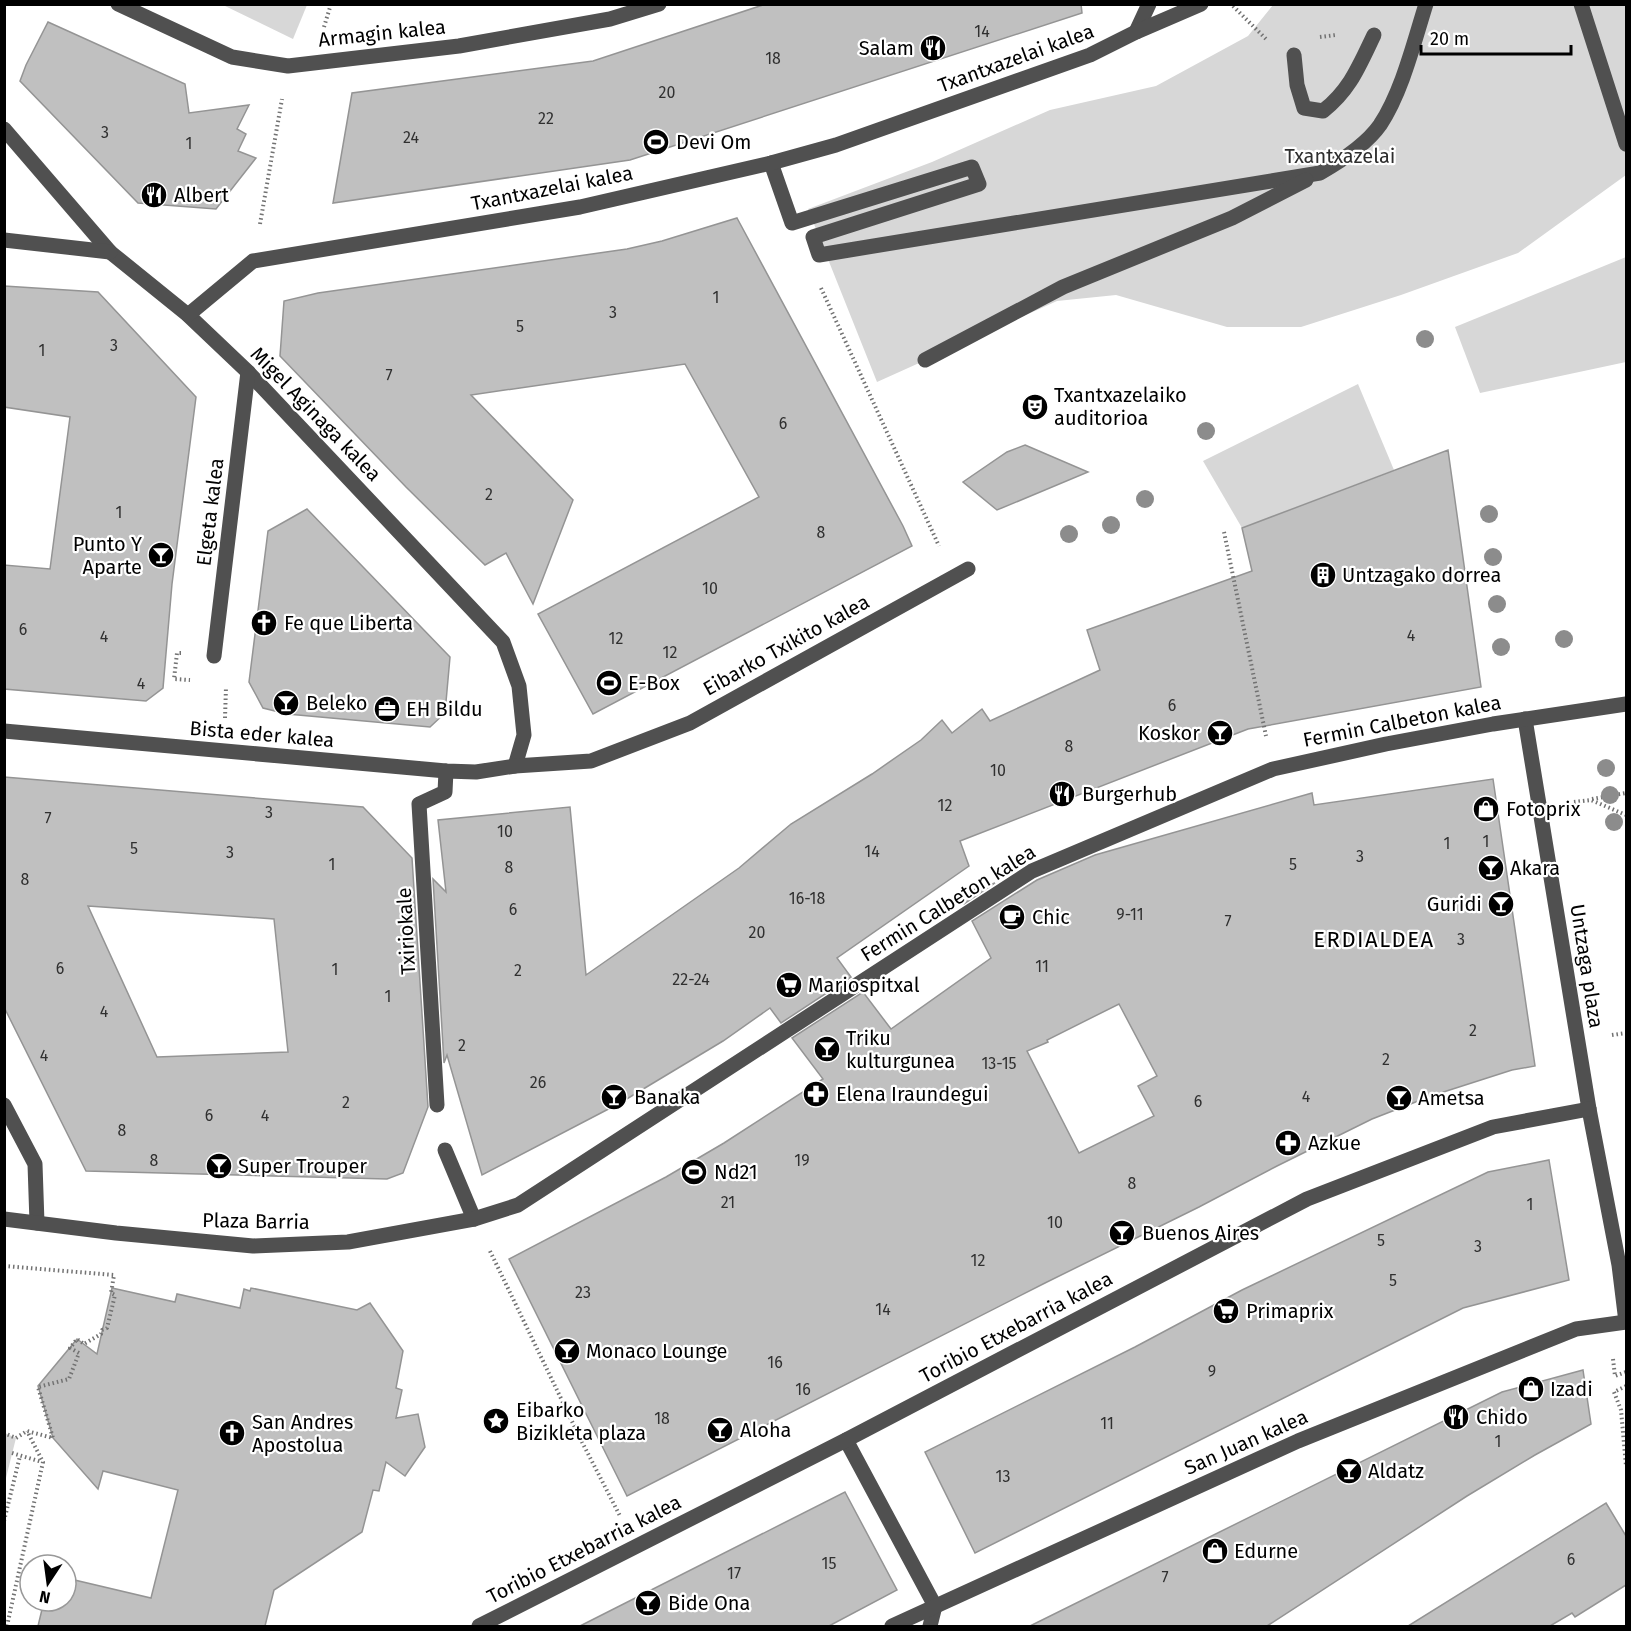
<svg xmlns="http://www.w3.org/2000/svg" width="1631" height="1631" font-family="'Fira Sans',sans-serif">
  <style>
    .green { fill: #d7d7d7 }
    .building { fill: #c0c0c0; stroke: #949494; stroke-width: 1.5; fill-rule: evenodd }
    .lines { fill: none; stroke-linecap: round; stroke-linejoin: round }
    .path { stroke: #727272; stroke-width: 4; stroke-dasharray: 1.5 3; stroke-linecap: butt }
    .minor { stroke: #505050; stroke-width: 15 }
    .tree { fill: #8c8c8c }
    .labels { text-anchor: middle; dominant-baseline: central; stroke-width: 4.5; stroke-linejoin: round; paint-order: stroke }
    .number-label { font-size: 16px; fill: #303030 }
    .street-label { font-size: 20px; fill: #000; stroke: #fff }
    .poi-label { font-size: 20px; fill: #000; stroke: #fff; text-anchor: start }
    .park-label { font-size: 20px; fill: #2e2e2e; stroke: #fff }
    .quarter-label { font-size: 22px; letter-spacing: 1.5px; fill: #000; stroke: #fff }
  </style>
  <rect width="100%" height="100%" fill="#fff"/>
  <g class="green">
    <polygon points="223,5 307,5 293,39"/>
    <polygon points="1273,5 1626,5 1626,175 1518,253 1401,295 1301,327 1227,327 1116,295 1057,301 877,382 808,209 932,162 1050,110 1156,86 1248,36"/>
    <polygon points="1626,257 1626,362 1480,393 1455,327"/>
    <polygon points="1358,384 1394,470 1242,528 1203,461"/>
    <polygon points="5,1433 16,1438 5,1482"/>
  </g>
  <g class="building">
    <polygon points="766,4 1081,4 1082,13 630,160 333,203 352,93 593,61"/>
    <polygon points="48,22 185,84 189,113 249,105 237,129 246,134 238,151 256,158 216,209 138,203 20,81 26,65"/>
    <polygon points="737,218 903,526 912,546 593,714 538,614 759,497 685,364 471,395 573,500 533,604 506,553 485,565 406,487 280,356 284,301 318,293 627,249 662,241"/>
    <polygon points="4,286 98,292 196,397 172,584 163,688 146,701 4,689 4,565 50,569 70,417 4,407"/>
    <polygon points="1025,445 1088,472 997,510 963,482 1007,452"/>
    <polygon points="1448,450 1481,687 1248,729 960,841 969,866 837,958 851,977 781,1023 770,1008 723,1041 620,1103 482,1175 447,1055 444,1063 433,879 446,892 438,820 570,807 586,975 739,868 791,824 872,774 921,740 942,720 952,733 982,709 990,721 1100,670 1087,630 1252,571 1242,528"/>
    <polygon points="307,509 450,657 445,713 430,727 287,714 263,708 249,682 268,531"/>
    <path d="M4 777 363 807 412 858 428 1107 403 1173 387 1179 86 1171 4 1007ZM88 906 274 919 288 1052 157 1057Z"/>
    <path d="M1493 779 1535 1066 1512 1070 1431 1096 1372 1119 1277 1166 1199 1207 1045 1283 627 1496 509 1259 666 1177 724 1143 823 1079 792 1038 863 992 891 1029 991 958 972 921 1037 880 1095 855 1312 793 1314 805ZM1119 1004 1157 1076 1138 1086 1154 1116 1079 1153 1027 1051 1048 1042 1047 1040Z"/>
    <polygon points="995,883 964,904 959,894"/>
    <polygon points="1549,1160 1569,1280 1463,1308 975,1553 925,1452 1135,1347 1242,1290 1488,1172"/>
    <polygon points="112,1288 175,1302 177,1294 240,1308 244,1289 250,1291 251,1288 357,1310 370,1303 403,1351 396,1388 402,1390 396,1418 418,1414 425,1447 405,1476 386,1462 379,1491 373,1490 362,1532 274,1590 265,1626 38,1626 44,1601 66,1601 66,1578 151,1598 178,1490 103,1471 98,1489 53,1438 38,1386 77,1339 97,1354"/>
    <polygon points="1583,1370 1591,1424 1535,1455 1467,1496 1267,1626 1030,1626 1502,1392"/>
    <polygon points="845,1492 897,1590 829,1626 580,1626"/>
    <polygon points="1606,1503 1626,1536 1626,1585 1575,1617 1572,1613 1550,1626 1408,1626"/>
  </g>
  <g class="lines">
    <g class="path">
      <polyline points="1233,6 1266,39"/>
      <polyline points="324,27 331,4"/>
      <polyline points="1320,37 1336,35"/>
      <polyline points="260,224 282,99"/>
      <polyline points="821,288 939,546"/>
      <polyline points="1224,532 1266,736"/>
      <polyline points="181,653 177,653 174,679 190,680"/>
      <polyline points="225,718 226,687"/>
      <polyline points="1592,799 1626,793"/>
      <polyline points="1574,802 1591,800 1626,815"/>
      <polyline points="1612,1035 1626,1033"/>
      <polyline points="490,1251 581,1440 620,1516"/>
      <polyline points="4,1266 114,1275 111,1293 115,1295 107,1328 102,1330 101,1334 84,1344 77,1339 70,1348 79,1353 69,1379 38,1387 53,1438 27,1431 16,1438 4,1433"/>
      <polyline points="1613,1359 1615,1376 1626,1372"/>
      <polyline points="1626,1386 1614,1392 1621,1410 1626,1466"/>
      <polyline points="12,1453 42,1462"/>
      <polyline points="4,1521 20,1456"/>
      <polyline points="7,1626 43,1462 27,1431"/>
    </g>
    <g class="minor">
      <polyline points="118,4 232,57 288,66 459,46 610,19 659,4"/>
      <polyline points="1581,4 1626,144"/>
      <polyline points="1136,32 1149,4"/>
      <path d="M1294 55 1297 85 1304 108 1323 111C1350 90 1359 66 1374 35"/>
      <polyline points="4,129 110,252 188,315 248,372 503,642 519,686 524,735 515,766"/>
      <path d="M771 163 792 223 972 167 979 184 813 237 819 255 1320 173C1341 161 1366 145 1380 125 1402 92 1414 42 1426 4"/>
      <polyline points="4,240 110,252"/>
      <polyline points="188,315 253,261 580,207 771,163 836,145 1090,55 1136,32 1201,4"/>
      <polyline points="925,360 1063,287 1232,218 1306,180"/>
      <polyline points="214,656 248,372"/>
      <polyline points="1525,719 1589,1109 1619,1265 1626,1322"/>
      <polyline points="4,731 446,771 476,772 515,766 591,761 690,723 968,569"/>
      <polyline points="4,1105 35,1164 37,1223"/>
      <polyline points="437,1105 419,804 445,792 446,771"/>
      <polyline points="445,1150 474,1219"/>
      <polyline points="4,1219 116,1233 253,1246 348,1242 474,1219 518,1205 1032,871 1273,769 1386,744 1493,724 1626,704"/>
      <polyline points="846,1440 935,1606 930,1626"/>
      <polyline points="479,1626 846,1440 1307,1199 1493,1127 1589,1109"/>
      <polyline points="892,1626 1298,1441 1576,1329 1626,1322"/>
    </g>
  </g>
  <g class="tree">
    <circle cx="1425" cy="339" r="9"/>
    <circle cx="1206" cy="431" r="9"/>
    <circle cx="1145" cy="499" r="9"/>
    <circle cx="1489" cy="514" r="9"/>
    <circle cx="1111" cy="525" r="9"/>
    <circle cx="1069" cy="534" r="9"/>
    <circle cx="1493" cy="557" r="9"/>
    <circle cx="1497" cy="604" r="9"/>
    <circle cx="1564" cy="639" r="9"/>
    <circle cx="1501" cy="647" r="9"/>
    <circle cx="1606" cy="768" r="9"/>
    <circle cx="1610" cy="795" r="9"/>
    <circle cx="1614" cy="822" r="9"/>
  </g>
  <defs>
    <symbol id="restaurant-disc" viewBox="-11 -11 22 22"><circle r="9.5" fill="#000" stroke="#fff"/><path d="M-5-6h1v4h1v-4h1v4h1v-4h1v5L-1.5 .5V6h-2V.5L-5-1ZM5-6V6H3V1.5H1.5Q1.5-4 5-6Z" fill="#fff"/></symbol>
    <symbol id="stadium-disc" viewBox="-11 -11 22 22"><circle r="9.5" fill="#000" stroke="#fff"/><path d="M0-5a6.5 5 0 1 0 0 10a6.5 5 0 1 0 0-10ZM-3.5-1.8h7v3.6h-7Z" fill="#fff"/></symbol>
    <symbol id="theatre-disc" viewBox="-11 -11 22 22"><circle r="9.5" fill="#000" stroke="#fff"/><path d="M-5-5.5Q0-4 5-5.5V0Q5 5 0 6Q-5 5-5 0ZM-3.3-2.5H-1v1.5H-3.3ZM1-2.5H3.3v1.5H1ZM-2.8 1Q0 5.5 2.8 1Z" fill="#fff"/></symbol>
    <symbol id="bar-disc" viewBox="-11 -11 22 22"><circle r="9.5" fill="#000" stroke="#fff"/><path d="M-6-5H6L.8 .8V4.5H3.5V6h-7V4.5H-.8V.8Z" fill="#fff"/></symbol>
    <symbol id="building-disc" viewBox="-11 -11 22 22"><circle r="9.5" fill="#000" stroke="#fff"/><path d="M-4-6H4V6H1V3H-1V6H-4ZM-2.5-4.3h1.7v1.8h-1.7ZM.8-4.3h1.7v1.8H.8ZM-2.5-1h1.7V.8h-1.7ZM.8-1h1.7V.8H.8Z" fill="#fff"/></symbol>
    <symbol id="church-disc" viewBox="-11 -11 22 22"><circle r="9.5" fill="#000" stroke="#fff"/><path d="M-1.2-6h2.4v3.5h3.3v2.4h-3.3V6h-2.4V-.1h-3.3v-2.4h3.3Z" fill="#fff"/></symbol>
    <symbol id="office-disc" viewBox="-11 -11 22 22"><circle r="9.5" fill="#000" stroke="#fff"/><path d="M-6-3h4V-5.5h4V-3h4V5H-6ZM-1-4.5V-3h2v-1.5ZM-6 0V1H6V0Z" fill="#fff"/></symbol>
    <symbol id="shop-disc" viewBox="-11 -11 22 22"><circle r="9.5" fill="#000" stroke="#fff"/><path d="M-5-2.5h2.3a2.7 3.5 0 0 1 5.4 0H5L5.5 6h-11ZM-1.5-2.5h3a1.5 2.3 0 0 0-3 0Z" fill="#fff"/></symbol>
    <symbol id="cafe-disc" viewBox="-11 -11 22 22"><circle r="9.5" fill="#000" stroke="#fff"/><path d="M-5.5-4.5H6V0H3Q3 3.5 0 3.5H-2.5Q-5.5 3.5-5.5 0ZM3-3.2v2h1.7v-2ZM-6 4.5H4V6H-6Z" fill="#fff"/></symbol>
    <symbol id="supermarket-disc" viewBox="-11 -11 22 22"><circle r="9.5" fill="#000" stroke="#fff"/><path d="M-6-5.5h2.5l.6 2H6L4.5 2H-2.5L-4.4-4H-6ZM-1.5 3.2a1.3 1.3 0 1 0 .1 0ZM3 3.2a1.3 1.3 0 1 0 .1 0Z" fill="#fff"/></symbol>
    <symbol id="pharmacy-disc" viewBox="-11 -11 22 22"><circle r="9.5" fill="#000" stroke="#fff"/><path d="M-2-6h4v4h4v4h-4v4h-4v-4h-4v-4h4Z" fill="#fff"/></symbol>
    <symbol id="sight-disc" viewBox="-11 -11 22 22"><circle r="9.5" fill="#000" stroke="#fff"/><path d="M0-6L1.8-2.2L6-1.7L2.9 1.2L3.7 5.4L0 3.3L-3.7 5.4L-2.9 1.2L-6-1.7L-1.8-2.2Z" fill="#fff"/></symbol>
  </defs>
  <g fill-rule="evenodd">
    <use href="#restaurant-disc" x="918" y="33" width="30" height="30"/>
    <use href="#stadium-disc" x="641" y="127" width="30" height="30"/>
    <use href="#restaurant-disc" x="139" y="180" width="30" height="30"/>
    <use href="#theatre-disc" x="1020" y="392" width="30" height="30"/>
    <use href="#bar-disc" x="146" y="540" width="30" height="30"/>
    <use href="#building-disc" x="1308" y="560" width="30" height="30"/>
    <use href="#church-disc" x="249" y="608" width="30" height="30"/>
    <use href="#stadium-disc" x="594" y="668" width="30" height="30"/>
    <use href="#bar-disc" x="271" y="688" width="30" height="30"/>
    <use href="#office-disc" x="372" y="694" width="30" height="30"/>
    <use href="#bar-disc" x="1205" y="718" width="30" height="30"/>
    <use href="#restaurant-disc" x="1047" y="779" width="30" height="30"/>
    <use href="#shop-disc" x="1471" y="794" width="30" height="30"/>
    <use href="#bar-disc" x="1476" y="853" width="30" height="30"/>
    <use href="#bar-disc" x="1486" y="889" width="30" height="30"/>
    <use href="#cafe-disc" x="997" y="902" width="30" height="30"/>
    <use href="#supermarket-disc" x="774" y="970" width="30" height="30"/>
    <use href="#bar-disc" x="812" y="1034" width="30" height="30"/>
    <use href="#pharmacy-disc" x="801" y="1079" width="30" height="30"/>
    <use href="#bar-disc" x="599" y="1082" width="30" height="30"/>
    <use href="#bar-disc" x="1384" y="1083" width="30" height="30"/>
    <use href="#pharmacy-disc" x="1273" y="1128" width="30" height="30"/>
    <use href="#bar-disc" x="204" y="1151" width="30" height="30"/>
    <use href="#stadium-disc" x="679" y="1157" width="30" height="30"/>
    <use href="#bar-disc" x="1107" y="1218" width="30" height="30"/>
    <use href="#supermarket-disc" x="1211" y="1296" width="30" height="30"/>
    <use href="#bar-disc" x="552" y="1336" width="30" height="30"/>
    <use href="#shop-disc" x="1516" y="1374" width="30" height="30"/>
    <use href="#restaurant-disc" x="1441" y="1402" width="30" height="30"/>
    <use href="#sight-disc" x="481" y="1406" width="30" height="30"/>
    <use href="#bar-disc" x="705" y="1415" width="30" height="30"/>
    <use href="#church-disc" x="217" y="1418" width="30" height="30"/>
    <use href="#bar-disc" x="1334" y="1456" width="30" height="30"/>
    <use href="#shop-disc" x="1200" y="1536" width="30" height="30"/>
    <use href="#bar-disc" x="633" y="1588" width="30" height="30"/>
  </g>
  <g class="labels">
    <g class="number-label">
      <text x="982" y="31">14</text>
      <text x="773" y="58">18</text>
      <text x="667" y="92">20</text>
      <text x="546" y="118">22</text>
      <text x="105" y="132">3</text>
      <text x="411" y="137">24</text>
      <text x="189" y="143">1</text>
      <text x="716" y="297">1</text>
      <text x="613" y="312">3</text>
      <text x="520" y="326">5</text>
      <text x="114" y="345">3</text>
      <text x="42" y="350">1</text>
      <text x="389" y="375">7</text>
      <text x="783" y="423">6</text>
      <text x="489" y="494">2</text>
      <text x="119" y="512">1</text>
      <text x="821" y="532">8</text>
      <text x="710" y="588">10</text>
      <text x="23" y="629">6</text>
      <text x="1411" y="635">4</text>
      <text x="104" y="636">4</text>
      <text x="616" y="638">12</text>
      <text x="670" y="652">12</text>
      <text x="141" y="683">4</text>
      <text x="1172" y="705">6</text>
      <text x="1069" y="746">8</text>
      <text x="998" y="770">10</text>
      <text x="945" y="805">12</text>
      <text x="269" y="812">3</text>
      <text x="48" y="818">7</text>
      <text x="505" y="831">10</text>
      <text x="1486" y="841">1</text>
      <text x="1447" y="843">1</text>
      <text x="134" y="848">5</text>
      <text x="872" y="851">14</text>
      <text x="230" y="852">3</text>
      <text x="1360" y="856">3</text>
      <text x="332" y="864">1</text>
      <text x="1293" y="864">5</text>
      <text x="509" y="867">8</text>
      <text x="25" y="879">8</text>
      <text x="807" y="898">16-18</text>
      <text x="513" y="909">6</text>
      <text x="1130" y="914">9-11</text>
      <text x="1228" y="921">7</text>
      <text x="757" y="932">20</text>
      <text x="1461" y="939">3</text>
      <text x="1042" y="966">11</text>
      <text x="60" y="968">6</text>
      <text x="335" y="969">1</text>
      <text x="518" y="970">2</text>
      <text x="691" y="979">22-24</text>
      <text x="388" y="996">1</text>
      <text x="104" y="1011">4</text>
      <text x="1473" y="1030">2</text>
      <text x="462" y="1045">2</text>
      <text x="44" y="1055">4</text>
      <text x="1386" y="1059">2</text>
      <text x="999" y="1063">13-15</text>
      <text x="538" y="1082">26</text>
      <text x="1306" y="1096">4</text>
      <text x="1198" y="1101">6</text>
      <text x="346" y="1102">2</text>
      <text x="209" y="1115">6</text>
      <text x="265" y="1115">4</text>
      <text x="122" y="1130">8</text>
      <text x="154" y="1160">8</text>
      <text x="802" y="1160">19</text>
      <text x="1132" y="1183">8</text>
      <text x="728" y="1202">21</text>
      <text x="1530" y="1204">1</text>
      <text x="1055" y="1222">10</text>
      <text x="1381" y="1240">5</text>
      <text x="1478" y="1246">3</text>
      <text x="978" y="1260">12</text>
      <text x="1393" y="1280">5</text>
      <text x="583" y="1292">23</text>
      <text x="883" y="1309">14</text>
      <text x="775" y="1362">16</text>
      <text x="1212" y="1371">9</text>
      <text x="803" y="1389">16</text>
      <text x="662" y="1418">18</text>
      <text x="1107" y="1423">11</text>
      <text x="1498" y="1441">1</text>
      <text x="1003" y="1476">13</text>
      <text x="1571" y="1559">6</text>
      <text x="829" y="1563">15</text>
      <text x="734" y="1573">17</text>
      <text x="1165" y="1577">7</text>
    </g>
    <g class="street-label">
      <text transform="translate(382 33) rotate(-6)">Armagin kalea</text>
      <text transform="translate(1016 58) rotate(-20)">Txantxazelai kalea</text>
      <text transform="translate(552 188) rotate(-11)">Txantxazelai kalea</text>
      <text transform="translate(316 414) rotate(46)">Migel Aginaga kalea</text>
      <text transform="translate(210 512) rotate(-83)">Elgeta kalea</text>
      <text transform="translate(786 645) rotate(-29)">Eibarko Txikito kalea</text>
      <text transform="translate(1402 721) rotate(-11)">Fermin Calbeton kalea</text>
      <text transform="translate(262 734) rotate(5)">Bista eder kalea</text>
      <text transform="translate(948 903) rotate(-32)">Fermin Calbeton kalea</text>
      <text transform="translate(406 931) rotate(-93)">Txiriokale</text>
      <text transform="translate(1587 966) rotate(81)">Untzaga plaza</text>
      <text transform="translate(256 1221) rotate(1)">Plaza Barria</text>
      <text transform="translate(1016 1327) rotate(-28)">Toribio Etxebarria kalea</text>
      <text transform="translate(1246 1442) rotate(-24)">San Juan kalea</text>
      <text transform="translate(584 1549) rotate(-27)">Toribio Etxebarria kalea</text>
    </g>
    <g class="poi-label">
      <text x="914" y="48" text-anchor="end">Salam</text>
      <text x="676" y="142">Devi Om</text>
      <text x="174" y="195">Albert</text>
      <text x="1054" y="395">Txantxazelaiko<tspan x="1054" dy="23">auditorioa</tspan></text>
      <text x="142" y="544" text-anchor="end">Punto Y<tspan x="142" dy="23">Aparte</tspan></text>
      <text x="1342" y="575">Untzagako dorrea</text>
      <text x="284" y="623">Fe que Liberta</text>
      <text x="628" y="683">E-Box</text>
      <text x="306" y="703">Beleko</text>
      <text x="406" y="709">EH Bildu</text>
      <text x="1200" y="733" text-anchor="end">Koskor</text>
      <text x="1082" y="794">Burgerhub</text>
      <text x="1506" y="809">Fotoprix</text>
      <text x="1510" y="868">Akara</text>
      <text x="1482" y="904" text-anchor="end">Guridi</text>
      <text x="1032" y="917">Chic</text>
      <text x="808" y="985">Mariospitxal</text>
      <text x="846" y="1038">Triku<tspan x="846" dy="23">kulturgunea</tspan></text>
      <text x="836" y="1094">Elena Iraundegui</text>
      <text x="634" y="1097">Banaka</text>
      <text x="1418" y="1098">Ametsa</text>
      <text x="1308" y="1143">Azkue</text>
      <text x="238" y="1166">Super Trouper</text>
      <text x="714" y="1172">Nd21</text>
      <text x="1142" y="1233">Buenos Aires</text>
      <text x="1246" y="1311">Primaprix</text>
      <text x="586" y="1351">Monaco Lounge</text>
      <text x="1550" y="1389">Izadi</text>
      <text x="516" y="1410">Eibarko<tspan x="516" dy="23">Bizikleta plaza</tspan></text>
      <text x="1476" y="1417">Chido</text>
      <text x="252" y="1422">San Andres<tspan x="252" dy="23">Apostolua</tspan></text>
      <text x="740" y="1430">Aloha</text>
      <text x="1368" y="1471">Aldatz</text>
      <text x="1234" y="1551">Edurne</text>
      <text x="668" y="1603">Bide Ona</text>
    </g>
    <g class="park-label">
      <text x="1340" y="156">Txantxazelai</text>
    </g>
    <g class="quarter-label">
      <text x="1374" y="939">ERDIALDEA</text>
    </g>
  </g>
  <rect width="1631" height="1631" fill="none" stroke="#000000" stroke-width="12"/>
  <g transform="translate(48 1583) rotate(193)"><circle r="28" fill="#ffffff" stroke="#999999" stroke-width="1.5"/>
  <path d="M0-4.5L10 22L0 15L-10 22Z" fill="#000000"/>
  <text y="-9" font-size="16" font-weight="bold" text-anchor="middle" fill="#000000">N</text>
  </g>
  <path d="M1421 45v9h150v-9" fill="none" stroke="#000000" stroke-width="3"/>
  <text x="1430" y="45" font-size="18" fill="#000000" stroke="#ffffff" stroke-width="4.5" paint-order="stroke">20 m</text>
</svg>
